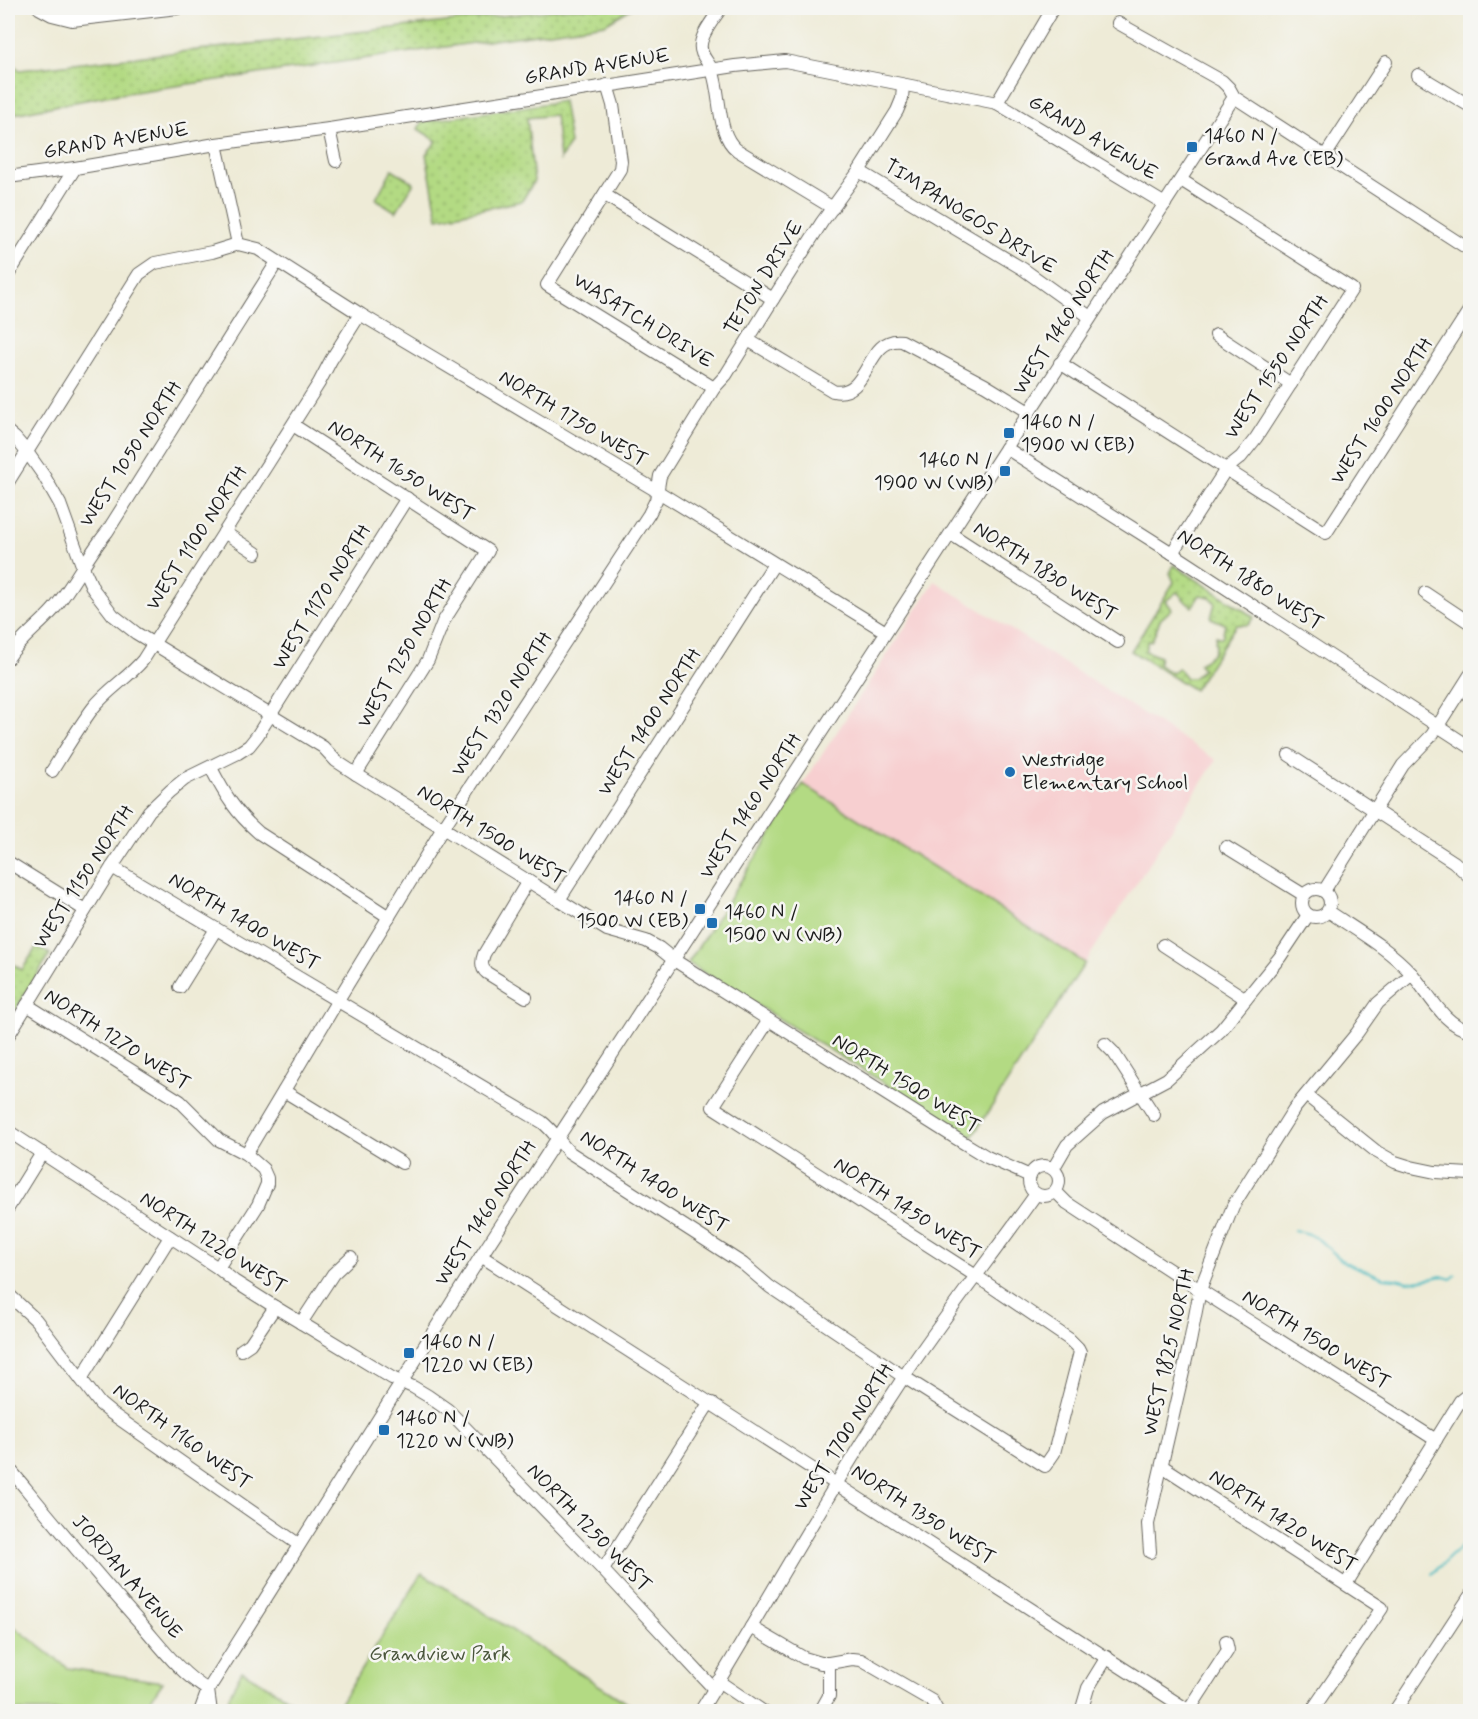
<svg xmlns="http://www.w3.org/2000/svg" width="1478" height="1719" font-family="Mynerve,sans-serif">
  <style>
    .built { fill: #f7cfd0 }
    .grass { fill: url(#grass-dots); stroke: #687b50; stroke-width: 1.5; fill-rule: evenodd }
    .green { fill: #b3da83; stroke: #687b50; stroke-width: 1.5 }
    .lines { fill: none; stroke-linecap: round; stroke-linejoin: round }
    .stream { stroke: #4dbcc3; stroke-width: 2 }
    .minor-casing { stroke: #66645d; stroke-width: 14 }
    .minor { stroke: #fff; stroke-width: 12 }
    .poi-dot { fill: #1f6fb2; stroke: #f6f6f2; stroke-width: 2 }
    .labels { text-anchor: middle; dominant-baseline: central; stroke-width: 5; stroke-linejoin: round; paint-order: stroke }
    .street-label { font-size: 20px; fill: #1c1c1c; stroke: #f6f6f2 }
    .poi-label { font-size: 20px; fill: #1c1c1c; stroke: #f6f6f2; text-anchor: start }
    .park-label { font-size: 20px; fill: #49553b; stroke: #f6f6f2 }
  </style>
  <defs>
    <pattern id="grass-dots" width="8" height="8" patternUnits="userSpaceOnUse" patternTransform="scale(1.5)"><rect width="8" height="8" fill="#b3da83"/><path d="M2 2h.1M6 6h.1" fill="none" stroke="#99ba71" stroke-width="1.8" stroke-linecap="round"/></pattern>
  </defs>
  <rect width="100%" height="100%" fill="#f6f6f2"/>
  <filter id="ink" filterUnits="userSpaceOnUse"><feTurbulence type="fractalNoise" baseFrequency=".0167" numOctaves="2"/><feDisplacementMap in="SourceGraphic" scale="12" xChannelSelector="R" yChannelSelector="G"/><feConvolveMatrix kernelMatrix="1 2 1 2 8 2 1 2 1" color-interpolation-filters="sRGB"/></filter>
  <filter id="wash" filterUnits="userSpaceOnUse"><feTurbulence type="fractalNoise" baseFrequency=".008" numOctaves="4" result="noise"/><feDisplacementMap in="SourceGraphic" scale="24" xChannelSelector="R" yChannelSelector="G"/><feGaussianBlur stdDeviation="1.35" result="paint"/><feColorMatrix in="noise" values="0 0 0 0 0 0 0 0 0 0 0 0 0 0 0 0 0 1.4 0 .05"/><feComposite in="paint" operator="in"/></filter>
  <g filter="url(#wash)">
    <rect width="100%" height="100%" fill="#eeebd7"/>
    <polygon class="built" points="935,581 1216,760 1085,963 803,784"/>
    <g class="grass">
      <polygon points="571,8 632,8 605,24 106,96 8,115 8,61 20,70"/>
      <polygon points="563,101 570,143 560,160 555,115 527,118 534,181 522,201 438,218 426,154 437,141 418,129 422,122"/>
      <polygon points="392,169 414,183 396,212 376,199"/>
      <path d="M1174 565 1254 617 1248 625H1236L1194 690 1131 651 1174 582 1170 573ZM1177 592 1187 603 1192 607 1200 595 1210 597 1215 603 1211 618 1225 624 1222 638 1216 636 1215 643 1216 644 1213 653 1199 664 1203 669 1193 678H1186L1178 668 1172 673 1158 665 1160 657 1145 651 1148 640 1151 641 1154 636 1160 620 1172 609 1166 601Z"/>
      <polygon points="37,946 50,954 8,1022 8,961 22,970"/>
    </g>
    <g class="green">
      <polygon points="803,784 1085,963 972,1137 688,963"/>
      <polygon points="422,1573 638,1710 637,1711 335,1711"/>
      <polygon points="8,1622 68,1668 163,1682 143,1711 8,1711"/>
      <polygon points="242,1671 309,1711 227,1711 229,1696"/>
    </g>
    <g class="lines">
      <g class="stream">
        <polyline points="1294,1230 1309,1234 1319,1240 1344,1262 1384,1278 1396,1279 1408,1282 1434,1278 1441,1276 1451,1279 1456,1275"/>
        <polyline points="1432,1574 1470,1538"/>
      </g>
    </g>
  </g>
  <g filter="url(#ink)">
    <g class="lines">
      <defs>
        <g id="minor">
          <polyline points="39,8 52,15 72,20 178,8"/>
          <path d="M721 8C715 17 702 33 701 44 699 56 710 62 713 73 721 96 717 135 737 150L833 208"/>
          <polyline points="1118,23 1222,81 1229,88 1234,97 1470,250"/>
          <polyline points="1418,75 1470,106"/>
          <polyline points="607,85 613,105 621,161 620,169 547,285 714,388"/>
          <polyline points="997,103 1053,8"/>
          <polyline points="329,129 336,161"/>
          <polyline points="216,144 238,244"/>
          <polyline points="1325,156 1386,62"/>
          <polyline points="859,171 1023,269 1090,317"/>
          <polyline points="8,177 75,168 216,144 329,129 735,66 785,61 997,103 1165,204"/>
          <polyline points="605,195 773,299"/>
          <polyline points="238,244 258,249 360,314 657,491 886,632"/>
          <polyline points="8,275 75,168"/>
          <polyline points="1216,335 1291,384"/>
          <path d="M748 340 833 391C870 399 865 336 902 341L985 385 1029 412"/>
          <polyline points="1060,363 1326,533 1470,309"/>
          <polyline points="293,425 488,551 443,622 428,660 356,774"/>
          <polyline points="8,432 15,438 27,452 44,476 60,504 82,565 93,589 113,615 136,633 323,747 336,761 356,774 607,930 646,941 659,948 674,960 954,1137 987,1157 1030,1176"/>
          <polyline points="1006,448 1172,553 1470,747"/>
          <polyline points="8,482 139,274 155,263 212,252 238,244"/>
          <polyline points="224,532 256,553"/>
          <polyline points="951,534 1118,642"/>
          <polyline points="1172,553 1226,469 1241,457 1256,438 1352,289 1181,180"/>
          <polyline points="1425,593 1470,623"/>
          <path d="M8 658C20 639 38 627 53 610 73 586 87 556 107 532L277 262"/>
          <polyline points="1289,755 1454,862 1470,877"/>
          <path d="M211 768C225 795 236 813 259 833L389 917"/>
          <path d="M52 771C65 750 78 728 93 708 107 690 128 678 143 660L319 383 331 360 360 314"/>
          <polyline points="1226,847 1304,895"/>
          <polyline points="8,862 85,910"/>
          <path d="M112 867 542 1122C553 1130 559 1142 569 1152L743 1264 770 1287 904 1377 1045 1466 1054 1453 1080 1352 1078 1348 1069 1339 976 1276 713 1107 769 1020"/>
          <circle cx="1316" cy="903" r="14"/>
          <polyline points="1324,891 1403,765 1432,735 1470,675"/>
          <polyline points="559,900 774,564"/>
          <path d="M1328 911C1356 930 1388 948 1411 973 1427 990 1445 1028 1470 1030"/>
          <polyline points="1163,945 1246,999"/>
          <polyline points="180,987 216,929"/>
          <path d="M526 997 487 973C481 968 481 962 484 954L528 881"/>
          <polyline points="27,1005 180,1101 219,1140 246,1154 263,1169 267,1178 267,1184 258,1205 218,1268"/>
          <polyline points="8,1036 112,867 149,811 170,791 185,779 238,753 249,746 257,736 407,498"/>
          <polyline points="1105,1044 1114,1053 1154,1115"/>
          <polyline points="284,1091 402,1163"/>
          <polyline points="1306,1095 1377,1152 1395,1162 1411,1167 1435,1172 1470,1174"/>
          <polyline points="8,1131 218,1268 234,1281 275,1307 392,1378 413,1387 428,1396 448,1410 603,1570 714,1689"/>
          <polyline points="246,1154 338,1000 443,828 649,514 656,500 660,476 714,388 726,375 773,299 822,222 859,171 897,111 902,99 903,85"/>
          <circle cx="1044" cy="1181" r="15"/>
          <polyline points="1053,1169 1067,1145 1103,1113 1167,1079 1221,1030 1280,957 1308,915"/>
          <polyline points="1056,1192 1067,1203 1200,1290 1436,1440"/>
          <polyline points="8,1208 42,1153"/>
          <polyline points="481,1256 1191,1712"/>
          <polyline points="8,1294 36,1320 100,1404 111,1413 298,1544"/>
          <polyline points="301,1323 333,1274 351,1257"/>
          <polyline points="241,1350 250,1344 275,1307"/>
          <polyline points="81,1379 170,1237"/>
          <polyline points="1162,1466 1382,1608 1311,1712"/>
          <path d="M8 1467C52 1520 96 1574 142 1625 162 1648 181 1674 208 1690L211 1712"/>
          <polyline points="1150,1552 1148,1524 1190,1342 1200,1290 1233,1206 1294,1109 1357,1033 1378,1003 1412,974"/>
          <polyline points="603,1570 706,1408 712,1403"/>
          <polyline points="1346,1584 1460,1401 1470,1393"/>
          <polyline points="751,1627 804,1658 821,1663 829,1663 852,1659 861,1660 932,1701 938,1712"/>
          <polyline points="718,1681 764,1712"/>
          <polyline points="1189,1710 1228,1650 1226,1641"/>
          <polyline points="200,1712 208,1690 481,1256 1234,97"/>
          <path d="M700 1712C768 1601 831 1487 903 1378 945 1315 992 1256 1036 1194"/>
          <polyline points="820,1712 829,1696 829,1663"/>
          <polyline points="1081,1712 1088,1688 1107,1657"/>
          <polyline points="1394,1712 1470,1596"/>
        </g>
      </defs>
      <use href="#minor" class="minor-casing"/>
      <use href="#minor" class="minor"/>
    </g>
  </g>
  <g class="poi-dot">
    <rect x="1186" y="141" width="12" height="12" rx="3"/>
    <rect x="1003" y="427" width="12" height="12" rx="3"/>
    <rect x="999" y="465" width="12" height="12" rx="3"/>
    <circle cx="1010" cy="772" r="6"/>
    <rect x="694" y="903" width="12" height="12" rx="3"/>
    <rect x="706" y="917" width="12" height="12" rx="3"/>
    <rect x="403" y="1347" width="12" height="12" rx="3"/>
    <rect x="378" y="1424" width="12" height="12" rx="3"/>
  </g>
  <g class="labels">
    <g class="street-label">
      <text transform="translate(597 67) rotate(-9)">GRAND AVENUE</text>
      <text transform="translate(1093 138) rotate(31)">GRAND AVENUE</text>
      <text transform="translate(116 141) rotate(-9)">GRAND AVENUE</text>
      <text transform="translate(970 217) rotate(32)">TIMPANOGOS DRIVE</text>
      <text transform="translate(764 278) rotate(-58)">TETON DRIVE</text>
      <text transform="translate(643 321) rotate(32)">WASATCH DRIVE</text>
      <text transform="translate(1064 322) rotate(-57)">WEST 1460 NORTH</text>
      <text transform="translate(1277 367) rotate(-56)">WEST 1550 NORTH</text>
      <text transform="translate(1382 411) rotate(-57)">WEST 1600 NORTH</text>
      <text transform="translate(573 419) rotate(31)">NORTH 1750 WEST</text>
      <text transform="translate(131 454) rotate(-57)">WEST 1050 NORTH</text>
      <text transform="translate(401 471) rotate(33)">NORTH 1650 WEST</text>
      <text transform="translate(197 538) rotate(-57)">WEST 1100 NORTH</text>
      <text transform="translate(1045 572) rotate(33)">NORTH 1830 WEST</text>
      <text transform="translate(1250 580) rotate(33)">NORTH 1880 WEST</text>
      <text transform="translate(322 597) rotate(-58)">WEST 1170 NORTH</text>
      <text transform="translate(405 653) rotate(-60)">WEST 1250 NORTH</text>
      <text transform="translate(502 704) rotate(-57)">WEST 1320 NORTH</text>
      <text transform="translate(650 722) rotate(-57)">WEST 1400 NORTH</text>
      <text transform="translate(751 806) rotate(-57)">WEST 1460 NORTH</text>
      <text transform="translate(491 835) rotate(32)">NORTH 1500 WEST</text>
      <text transform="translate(84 877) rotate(-57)">WEST 1150 NORTH</text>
      <text transform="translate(244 922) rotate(31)">NORTH 1400 WEST</text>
      <text transform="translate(117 1040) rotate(33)">NORTH 1270 WEST</text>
      <text transform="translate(906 1084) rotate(32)">NORTH 1500 WEST</text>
      <text transform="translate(654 1182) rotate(33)">NORTH 1400 WEST</text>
      <text transform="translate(907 1209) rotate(33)">NORTH 1450 WEST</text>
      <text transform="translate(486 1213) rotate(-57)">WEST 1460 NORTH</text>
      <text transform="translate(213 1243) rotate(33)">NORTH 1220 WEST</text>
      <text transform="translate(1316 1340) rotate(32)">NORTH 1500 WEST</text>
      <text transform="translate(1169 1352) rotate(-77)">WEST 1825 NORTH</text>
      <text transform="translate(182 1437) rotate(36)">NORTH 1160 WEST</text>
      <text transform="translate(844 1437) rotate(-58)">WEST 1700 NORTH</text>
      <text transform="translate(923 1515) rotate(33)">NORTH 1350 WEST</text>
      <text transform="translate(1283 1521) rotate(33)">NORTH 1420 WEST</text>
      <text transform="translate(589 1528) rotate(46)">NORTH 1250 WEST</text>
      <text transform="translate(127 1577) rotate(49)">JORDAN AVENUE</text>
    </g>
    <g class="poi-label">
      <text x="1204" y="136">1460 N /<tspan x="1204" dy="23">Grand Ave (EB)</tspan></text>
      <text x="1021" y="422">1460 N /<tspan x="1021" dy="23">1900 W (EB)</tspan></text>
      <text x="993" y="460" text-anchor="end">1460 N /<tspan x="993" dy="23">1900 W (WB)</tspan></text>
      <text x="1022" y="760">Westridge<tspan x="1022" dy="23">Elementary School</tspan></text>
      <text x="688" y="898" text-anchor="end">1460 N /<tspan x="688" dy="23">1500 W (EB)</tspan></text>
      <text x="724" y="912">1460 N /<tspan x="724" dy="23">1500 W (WB)</tspan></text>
      <text x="421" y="1342">1460 N /<tspan x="421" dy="23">1220 W (EB)</tspan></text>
      <text x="396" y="1418">1460 N /<tspan x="396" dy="23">1220 W (WB)</tspan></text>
    </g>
    <g class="park-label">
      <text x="440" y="1654">Grandview Park</text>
    </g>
  </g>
  <rect width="1478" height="1719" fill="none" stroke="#f6f6f2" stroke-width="30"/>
</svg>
